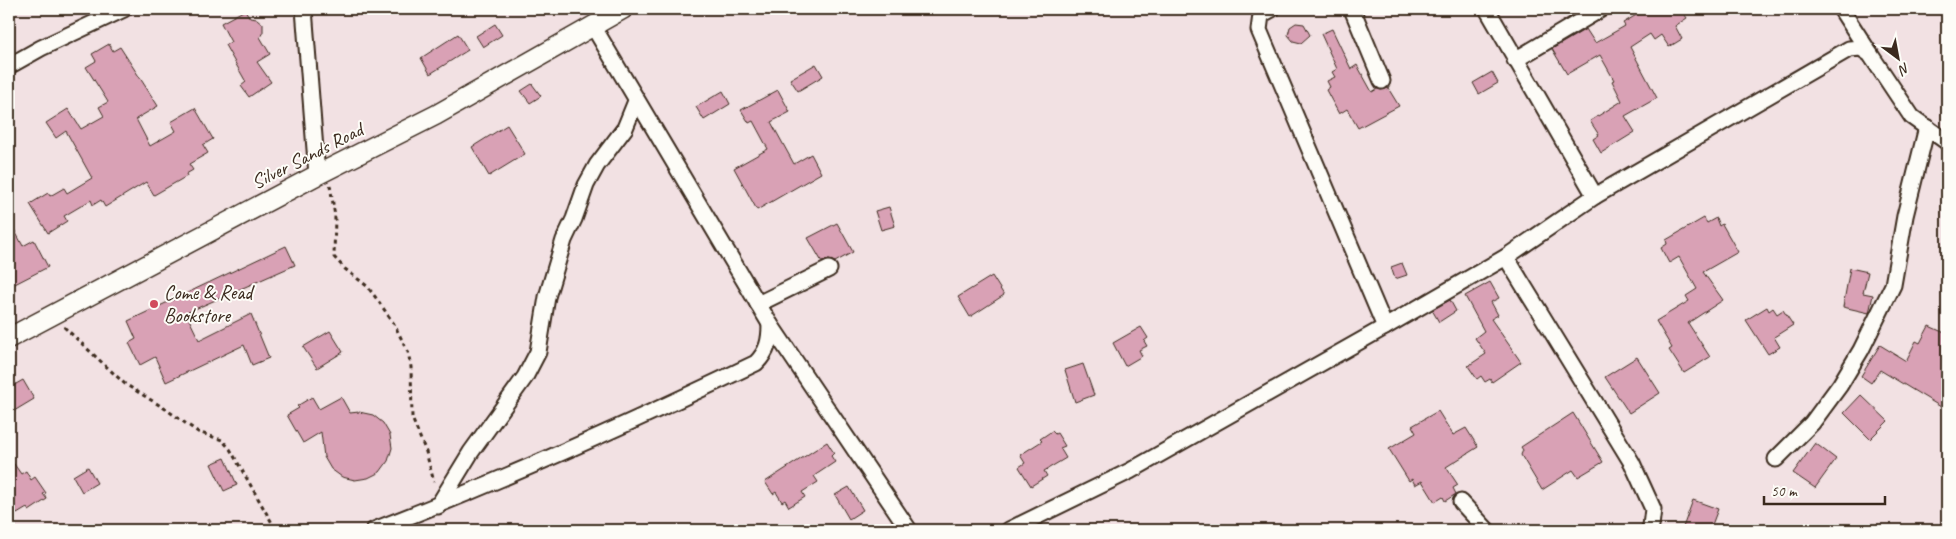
<svg xmlns="http://www.w3.org/2000/svg" width="1956" height="539" font-family="Caveat,sans-serif">
  <style>
    .building { fill: #d9a1b5; stroke: #3b2a1e }
    .lines { fill: none; stroke-linecap: round; stroke-linejoin: round }
    .minor-casing { stroke: #3b2a1e; stroke-width: 19 }
    .tertiary-casing { stroke: #3b2a1e; stroke-width: 22 }
    .path { stroke: #3b2a1e; stroke-width: 3; stroke-dasharray: 4 4; stroke-linecap: butt }
    .minor { stroke: #fdfcf7; stroke-width: 15 }
    .tertiary { stroke: #fdfcf7; stroke-width: 19 }
    .poi-dot { fill: #d1495b; stroke: #fdfcf7; stroke-width: 2 }
    .labels { text-anchor: middle; dominant-baseline: central; stroke-width: 4; stroke-linejoin: round; paint-order: stroke }
    .street-label { font-size: 20px; fill: #3b2a1e; stroke: #fdfcf7 }
    .poi-label { font-size: 20px; fill: #3b2a1e; stroke: #fdfcf7; text-anchor: start }
  </style>
  <rect width="100%" height="100%" fill="#f2e1e3"/>
  <filter id="ink" filterUnits="userSpaceOnUse"><feTurbulence type="fractalNoise" baseFrequency=".02" numOctaves="2"/><feDisplacementMap in="SourceGraphic" scale="10" xChannelSelector="R" yChannelSelector="G"/><feConvolveMatrix kernelMatrix="1 2 1 2 8 2 1 2 1" color-interpolation-filters="sRGB"/></filter>
  <g filter="url(#ink)">
    <g class="building">
      <polygon points="1635,9 1681,9 1687,18 1675,26 1682,39 1669,47 1661,35 1654,40 1650,34 1630,47 1657,98 1625,116 1635,132 1601,153 1593,139 1599,135 1590,121 1622,101 1612,81 1614,80 1600,55 1567,74 1552,49 1586,29 1595,43 1625,26 1623,23 1638,14"/>
      <polygon points="245,10 250,18 257,19 263,24 263,32 260,37 270,54 257,62 271,82 249,97 241,86 246,82 225,45 231,42 221,23"/>
      <polygon points="1296,23 1304,24 1310,35 1301,43 1293,41 1288,35 1290,27"/>
      <polygon points="495,24 502,35 483,47 476,36"/>
      <polygon points="1332,29 1351,69 1357,65 1372,92 1377,89 1381,90 1388,88 1399,106 1358,128 1347,109 1339,114 1326,90 1330,87 1327,81 1335,77 1332,72 1337,69 1321,34"/>
      <polygon points="458,34 468,50 430,74 421,58"/>
      <polygon points="109,44 113,51 120,47 158,106 136,119 150,146 176,131 171,122 195,108 213,139 203,145 208,153 189,164 193,170 186,174 187,176 154,195 146,182 105,207 101,200 93,205 91,200 64,216 67,221 48,233 30,204 48,193 50,196 64,188 67,193 92,178 66,131 56,138 46,123 68,109 81,129 104,116 99,107 108,102 86,67 96,61 92,54"/>
      <polygon points="816,64 823,76 798,91 790,79"/>
      <polygon points="1492,72 1498,83 1479,94 1473,83"/>
      <polygon points="532,84 541,96 530,103 521,91"/>
      <polygon points="778,90 790,112 771,122 794,164 811,154 821,173 757,210 734,168 768,149 753,121 749,123 741,110"/>
      <polygon points="723,91 730,104 704,120 696,107"/>
      <polygon points="507,125 525,154 489,176 472,147"/>
      <polygon points="889,207 895,226 881,230 875,211"/>
      <polygon points="1704,218 1707,223 1716,218 1719,226 1722,224 1738,252 1703,272 1723,300 1688,323 1710,357 1684,373 1669,350 1672,348 1656,321 1689,301 1686,296 1697,289 1679,257 1669,263 1661,248 1667,244 1666,240"/>
      <polygon points="9,220 23,246 34,240 48,267 9,287"/>
      <polygon points="837,223 853,252 835,262 829,260 822,262 808,238"/>
      <polygon points="286,246 295,265 186,313 199,340 251,314 269,358 252,365 244,345 166,382 155,357 140,365 129,343 136,339 128,321"/>
      <polygon points="1402,263 1407,275 1395,279 1391,267"/>
      <polygon points="1850,268 1868,272 1863,293 1873,295 1869,313 1843,307"/>
      <polygon points="992,276 1004,295 970,317 958,297"/>
      <polygon points="1490,282 1499,298 1491,302 1498,315 1491,319 1521,362 1492,382 1490,379 1485,382 1481,376 1477,379 1468,366 1486,354 1475,338 1484,331 1465,296"/>
      <polygon points="1450,300 1456,311 1439,322 1432,310"/>
      <polygon points="1767,307 1769,311 1773,308 1777,314 1783,310 1793,325 1774,337 1780,347 1768,354 1746,320"/>
      <polygon points="1929,326 1947,334 1947,396 1941,407 1880,370 1871,383 1861,376 1880,345 1906,361 1916,341 1920,343"/>
      <polygon points="1141,327 1148,338 1144,341 1147,346 1139,350 1142,356 1125,366 1113,343"/>
      <polygon points="330,331 343,352 317,368 303,347"/>
      <polygon points="1637,357 1660,393 1629,413 1605,377"/>
      <polygon points="1083,364 1094,395 1075,402 1065,370"/>
      <polygon points="23,380 34,399 9,414 9,388"/>
      <polygon points="1861,395 1888,421 1870,439 1844,413"/>
      <polygon points="312,397 319,409 341,397 350,413 359,412 373,415 383,423 390,435 392,448 388,461 380,472 368,478 355,480 342,477 331,469 324,457 321,432 303,443 287,415 299,408 297,406"/>
      <polygon points="1438,411 1453,435 1466,428 1478,447 1446,467 1458,485 1453,488 1456,494 1445,501 1443,497 1435,502 1422,481 1415,485 1412,479 1409,481 1389,449 1416,433 1412,426"/>
      <polygon points="1573,413 1603,462 1578,477 1573,470 1542,490 1521,455 1523,450 1521,447"/>
      <polygon points="1052,431 1055,434 1057,433 1065,446 1060,448 1066,458 1044,471 1047,476 1031,486 1019,467 1025,463 1020,455 1042,441 1040,439"/>
      <polygon points="827,442 834,453 831,456 835,462 814,476 818,482 802,492 805,497 789,507 785,500 782,502 776,492 773,494 765,482"/>
      <polygon points="1815,443 1836,459 1815,488 1793,473"/>
      <polygon points="9,457 21,474 26,471 31,480 35,477 46,493 43,494 47,499 29,511 27,508 17,514 9,502"/>
      <polygon points="225,458 237,485 224,491 211,464"/>
      <polygon points="88,467 97,483 82,492 73,476"/>
      <polygon points="849,487 863,510 849,519 835,495"/>
      <polygon points="1693,500 1718,509 1710,530 1682,530"/>
    </g>
    <g class="lines">
      <defs>
        <g id="minor">
          <polyline points="304,9 317,175"/>
          <polyline points="1272,9 1261,15 1259,30 1385,327"/>
          <polyline points="1352,9 1382,81"/>
          <polyline points="1487,9 1595,196"/>
          <polyline points="1841,9 1870,54"/>
          <polyline points="593,26 770,324 909,530"/>
          <polyline points="1515,60 1601,9"/>
          <polyline points="9,66 41,48 124,9"/>
          <polyline points="1506,257 1632,463 1653,509 1651,526 1649,530"/>
          <polyline points="758,304 829,269"/>
          <polyline points="1776,459 1812,423 1840,385 1861,350 1893,285 1905,216 1927,127"/>
          <polyline points="1461,502 1487,530"/>
          <polyline points="438,506 471,452 525,377 538,352 547,297 564,240 574,219 586,185 597,165 625,128 636,101"/>
          <path d="M374 530C504 480 631 423 756 363 768 351 770 340 770 324"/>
          <polyline points="1009,530 1130,471 1385,327 1506,257 1595,196 1849,49 1861,48 1870,54 1912,117 1947,142"/>
        </g>
        <polyline id="tertiary" points="9,338 317,175 436,115 623,9"/>
      </defs>
      <use href="#minor" class="minor-casing"/>
      <use href="#tertiary" class="tertiary-casing"/>
      <g class="path">
        <polyline points="330,185 335,216 334,257 345,269 367,286 379,302 394,324 408,352 411,367 412,418 426,452 434,482"/>
        <polyline points="64,327 125,384 164,408 198,432 222,440 230,449 276,530"/>
      </g>
      <use href="#minor" class="minor"/>
      <use href="#tertiary" class="tertiary"/>
    </g>
  </g>
  <circle class="poi-dot" cx="154" cy="304" r="5"/>
  <g class="labels">
    <g class="street-label">
      <text transform="translate(307 156) rotate(-27)">Silver Sands Road</text>
    </g>
    <g class="poi-label">
      <text x="164" y="292">Come &amp; Read<tspan x="164" dy="23">Bookstore</tspan></text>
    </g>
  </g>
  <rect width="1956" height="539" fill="none" stroke="#fdfcf7" stroke-width="30"/>
  <rect x="15" y="15" width="1926" height="509" fill="none" stroke="#3b2a1e" stroke-width="2" filter="url(#ink)"/>
  <g transform="translate(1898 58) rotate(148)" stroke="#fdfcf7" stroke-width="4" paint-order="stroke">
  <path d="M0-4L9 19L0 12L-9 19Z" fill="#3b2a1e"/>
  <text y="-8" font-size="14" font-weight="bold" text-anchor="middle" fill="#3b2a1e">N</text>
  </g>
  <path d="M1764 496v8h121v-8" fill="none" stroke="#3b2a1e" stroke-width="2.5"/>
  <text x="1771" y="496" font-size="15" fill="#3b2a1e" stroke="#fdfcf7" stroke-width="4" paint-order="stroke">50 m</text>
</svg>
